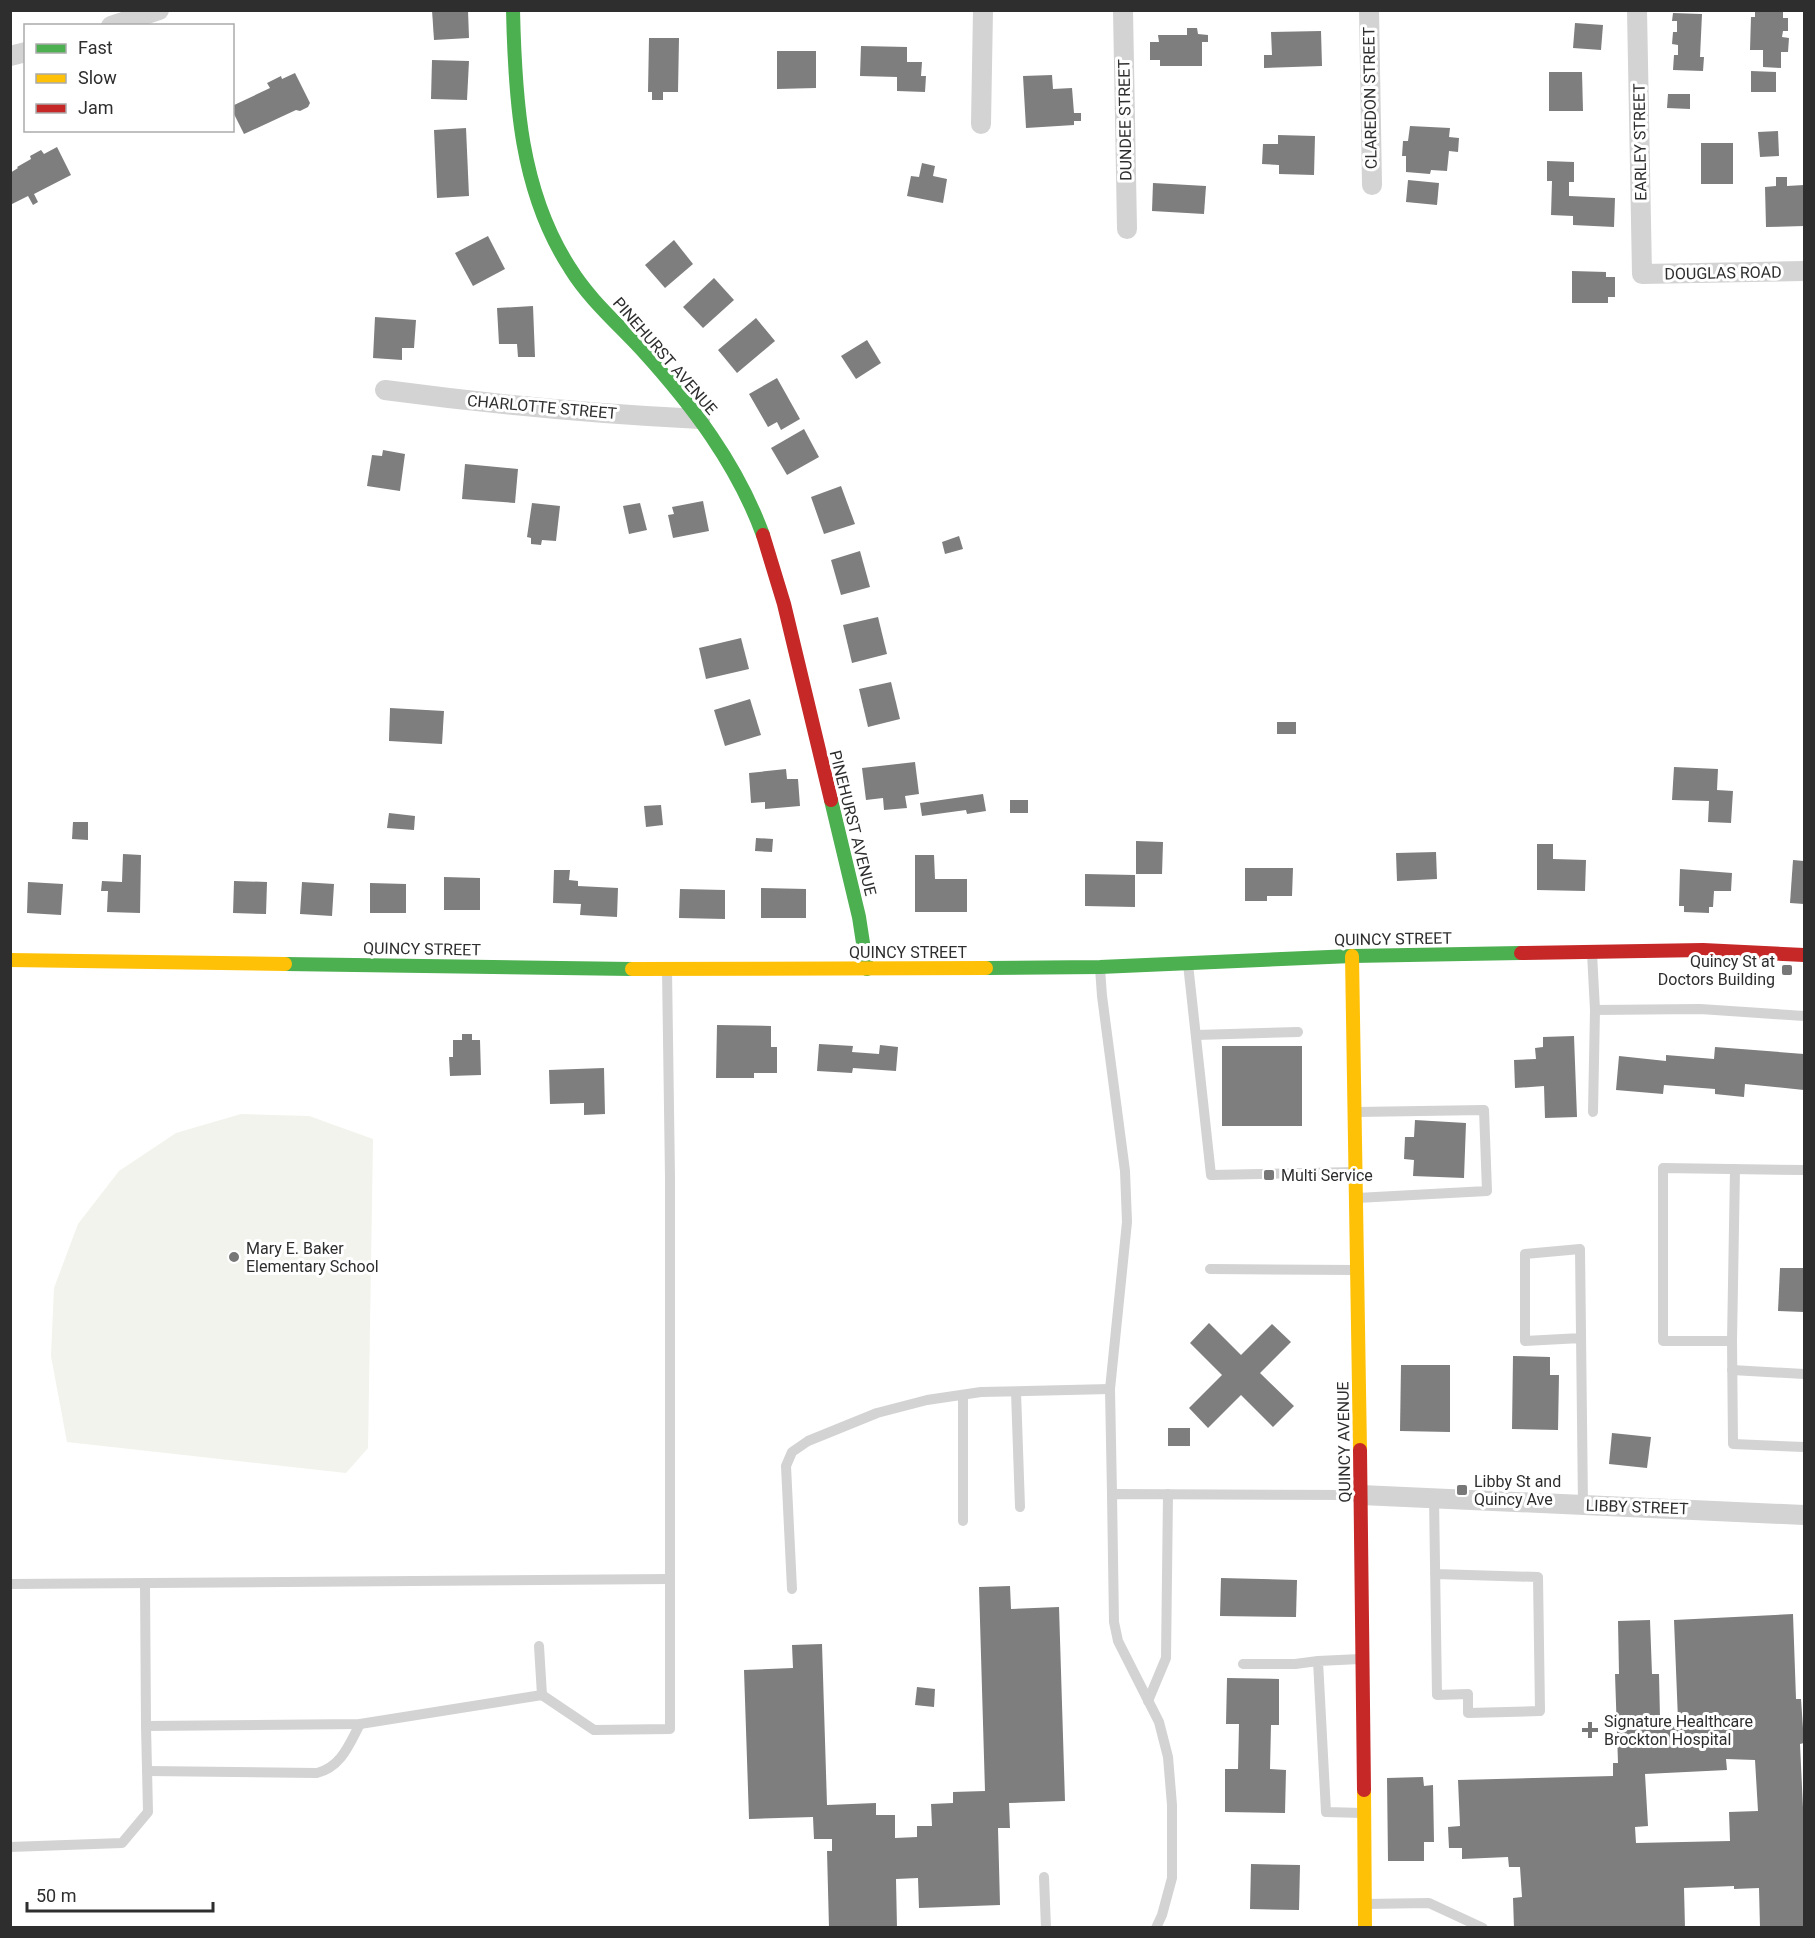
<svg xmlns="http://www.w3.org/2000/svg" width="1815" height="1938" font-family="Roboto,sans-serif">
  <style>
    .pitch { fill: #f1f3ec }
    .building { fill: #7e7e7e; fill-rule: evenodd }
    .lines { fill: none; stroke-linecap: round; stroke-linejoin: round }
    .lane { stroke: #d3d3d3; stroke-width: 10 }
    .street { stroke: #d3d3d3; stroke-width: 20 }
    .fast { stroke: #4caf50; stroke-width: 14 }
    .slow { stroke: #ffc107; stroke-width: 14 }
    .jam { stroke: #c62828; stroke-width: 14 }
    .poi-dot { fill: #777; stroke: #fff; stroke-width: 2 }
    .labels { text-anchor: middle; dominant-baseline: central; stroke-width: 6; stroke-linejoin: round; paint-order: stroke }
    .street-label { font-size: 16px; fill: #2e2e2e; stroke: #fff }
    .poi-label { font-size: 16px; fill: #2e2e2e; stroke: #fff; text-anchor: start }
  </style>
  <rect width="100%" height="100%" fill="#fff"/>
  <polygon class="pitch" points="241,1114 309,1116 373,1139 368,1448 346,1473 67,1442 51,1356 54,1288 78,1224 119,1171 176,1133"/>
  <g class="building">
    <polygon points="432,10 468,10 469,38 434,40"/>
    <polygon points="1783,10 1783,18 1788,18 1788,31 1783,31 1782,37 1789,38 1788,52 1781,52 1781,68 1763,67 1763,50 1750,50 1751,17 1755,17 1755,11"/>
    <polygon points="1673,13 1702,14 1700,57 1704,57 1703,71 1673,70 1674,55 1678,55 1678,45 1672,44 1673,32 1677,32 1677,21 1672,21"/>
    <polygon points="1575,23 1603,25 1601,50 1573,48"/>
    <polygon points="1187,28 1197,28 1198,34 1208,35 1208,42 1202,42 1202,66 1160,66 1160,60 1150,60 1150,42 1159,42 1158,35 1187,35"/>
    <polygon points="1321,31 1322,66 1264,68 1264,55 1272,55 1271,32"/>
    <polygon points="649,38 679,38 678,92 663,92 663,100 652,100 652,92 648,92"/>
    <polygon points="861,46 907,47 907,62 922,62 921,76 926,76 925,92 897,91 897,77 860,76"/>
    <polygon points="777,51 816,51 816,88 777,89"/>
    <polygon points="432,60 469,61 467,100 431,99"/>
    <polygon points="1751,71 1776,72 1776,92 1751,92"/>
    <polygon points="1549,72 1582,72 1583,111 1549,111"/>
    <polygon points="295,73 310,103 308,107 300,111 296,110 244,134 232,110 232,106 270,88 267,83 281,76 282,79"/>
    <polygon points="1052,75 1053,89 1072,88 1074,113 1081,113 1081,121 1074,121 1074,125 1026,128 1023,76"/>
    <polygon points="1668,94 1690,94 1690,109 1667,108"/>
    <polygon points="1410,126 1450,128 1449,137 1459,138 1458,152 1449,151 1447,171 1431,170 1430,174 1406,172 1406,156 1402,156 1403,141 1408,141"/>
    <polygon points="466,128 469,196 437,198 434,130"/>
    <polygon points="1778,131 1779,156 1760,157 1758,132"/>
    <polygon points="1278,135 1315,136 1314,175 1279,174 1279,165 1262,164 1263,144 1278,144"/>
    <rect x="1701" y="143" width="32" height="41"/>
    <polygon points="57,147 71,175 34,194 38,202 33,205 28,196 10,205 10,173 18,168 17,167 31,159 30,156 41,150 44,154"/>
    <polygon points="1547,161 1574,162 1574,182 1569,182 1569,196 1615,198 1614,227 1573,225 1573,216 1551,215 1552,181 1547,181"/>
    <polygon points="922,163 935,166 933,176 947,179 943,203 907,196 911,176 919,177"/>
    <polygon points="1776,177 1787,177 1787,186 1804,185 1804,226 1766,227 1765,187 1776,186"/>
    <polygon points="1408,180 1439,183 1437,205 1406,202"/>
    <polygon points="1153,183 1206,186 1204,214 1152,211"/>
    <polygon points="488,236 505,269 473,286 455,253"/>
    <polygon points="674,240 693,264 665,288 645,265"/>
    <polygon points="1572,271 1606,272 1606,277 1615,277 1615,297 1608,297 1608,303 1572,303"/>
    <polygon points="714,278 734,300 703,328 683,307"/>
    <polygon points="533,306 535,357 518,357 517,344 499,344 497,308"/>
    <polygon points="375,317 416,320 414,348 402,348 402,360 373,358"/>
    <polygon points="756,318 775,341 737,373 718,350"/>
    <polygon points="867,340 881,363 856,379 841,356"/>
    <polygon points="777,378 800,419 781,430 777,422 768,427 749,394"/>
    <polygon points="804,429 819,457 787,475 771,448"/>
    <polygon points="383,450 405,454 400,491 367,486 372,455 382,456"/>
    <polygon points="465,464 518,469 515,503 462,499"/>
    <polygon points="841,486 855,524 824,534 811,497"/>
    <polygon points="703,501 709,531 673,538 668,515 674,514 672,507"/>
    <polygon points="532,503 560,506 556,541 542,540 541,545 531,544 531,538 527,537"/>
    <polygon points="640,503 647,530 629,534 623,506"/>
    <polygon points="959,536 963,549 945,554 942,542"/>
    <polygon points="860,551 870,587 841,595 831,560"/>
    <polygon points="878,617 887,654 852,663 843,625"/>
    <polygon points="741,638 749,669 706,679 699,648"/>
    <polygon points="891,682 900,719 868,727 859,689"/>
    <polygon points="750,699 761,735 725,746 714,710"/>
    <polygon points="390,708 444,711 442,744 389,741"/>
    <rect x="1277" y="722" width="19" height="12"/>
    <polygon points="915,762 919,794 905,796 907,808 884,810 883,798 866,800 862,768"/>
    <polygon points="1674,767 1718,769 1717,790 1733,791 1731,823 1708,822 1709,801 1672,800"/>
    <polygon points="786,769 787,779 798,779 800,806 765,809 765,802 751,803 749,773"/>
    <polygon points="983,794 986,811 967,814 966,810 922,816 920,803"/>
    <rect x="1010" y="800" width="18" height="13"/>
    <polygon points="661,805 663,825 646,827 644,806"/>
    <polygon points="389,813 415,816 414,830 387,828"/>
    <polygon points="73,822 88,822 88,840 72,839"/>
    <polygon points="756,838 773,839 772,852 755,851"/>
    <polygon points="1136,841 1163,842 1162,874 1136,874"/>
    <polygon points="1537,844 1553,844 1553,859 1586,860 1585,891 1537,890"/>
    <polygon points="1436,852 1437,879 1397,881 1396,853"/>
    <polygon points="123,854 141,855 140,913 107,912 108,891 101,891 102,881 122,882"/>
    <polygon points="915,855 934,855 935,879 967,879 967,912 915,912"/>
    <polygon points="1793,860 1804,861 1804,904 1790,903"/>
    <polygon points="1245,868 1293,868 1292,896 1267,896 1267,901 1245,901"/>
    <polygon points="1680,869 1732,873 1731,891 1714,891 1713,907 1709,907 1709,913 1684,912 1684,906 1679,906"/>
    <polygon points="554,870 570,870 569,880 578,881 578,886 618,888 617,917 580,915 581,904 553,903"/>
    <polygon points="1085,874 1135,875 1135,907 1085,906"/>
    <polygon points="444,877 480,878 480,910 444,910"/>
    <polygon points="234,881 267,882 266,914 233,913"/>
    <polygon points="28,882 63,884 61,915 27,913"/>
    <polygon points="302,882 334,884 332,916 300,914"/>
    <polygon points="370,883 406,884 406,913 370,913"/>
    <polygon points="761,888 806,889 806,918 761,918"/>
    <polygon points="680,889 725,890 725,919 679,918"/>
    <polygon points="717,1025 771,1026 771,1047 777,1047 777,1073 754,1073 754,1078 716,1078"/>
    <polygon points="462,1034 472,1034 472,1040 480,1040 481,1075 450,1076 449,1057 453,1057 453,1040 462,1040"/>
    <polygon points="1574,1036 1577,1117 1545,1118 1544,1086 1515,1088 1514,1060 1536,1059 1535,1048 1543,1047 1543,1037"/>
    <polygon points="819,1044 853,1046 852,1052 879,1054 880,1045 898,1047 896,1071 853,1068 852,1073 817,1071"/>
    <rect x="1222" y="1046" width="80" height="80"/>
    <polygon points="1715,1047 1804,1054 1804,1090 1745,1084 1744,1097 1715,1094 1715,1089 1664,1085 1663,1094 1616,1090 1619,1056 1666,1061 1666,1055 1714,1059"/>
    <polygon points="604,1068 605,1114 584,1115 584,1103 550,1104 549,1070"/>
    <polygon points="1415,1120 1466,1123 1464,1178 1413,1176 1414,1160 1404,1159 1405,1137 1414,1137"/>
    <polygon points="1780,1268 1804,1268 1804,1312 1778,1311"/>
    <polygon points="1209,1323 1241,1355 1272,1324 1291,1342 1260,1373 1294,1406 1273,1427 1241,1395 1208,1428 1189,1408 1222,1375 1190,1343"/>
    <polygon points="1513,1356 1550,1357 1550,1375 1559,1375 1558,1430 1512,1429"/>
    <polygon points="1401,1365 1450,1365 1450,1432 1400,1431"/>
    <rect x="1168" y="1428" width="22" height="18"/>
    <polygon points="1612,1433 1651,1437 1647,1468 1609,1464"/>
    <polygon points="1221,1578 1297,1580 1296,1617 1220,1616"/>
    <polygon points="1010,1586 1011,1609 1059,1607 1065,1801 1009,1803 1010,1828 998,1828 1000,1905 919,1908 918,1878 896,1879 897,1928 829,1928 827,1851 832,1851 832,1839 814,1839 813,1817 749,1819 744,1670 793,1668 792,1645 822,1644 827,1805 876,1803 876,1815 895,1815 895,1838 917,1837 917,1826 932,1826 931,1804 953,1803 953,1792 985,1791 979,1587"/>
    <path d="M1793 1614 1796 1699H1801L1804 1743 1800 1744 1804 1829V1928H1760L1759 1888 1734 1889V1886L1684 1888 1685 1928H1514L1513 1898 1522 1897 1520 1867H1509L1508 1857 1462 1859V1848H1449L1448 1827 1460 1826 1458 1780 1613 1776V1763H1618L1615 1674H1619L1618 1621 1650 1620 1652 1674H1659L1660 1717 1663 1721 1678 1720 1674 1620ZM1726 1759 1755 1760 1758 1811 1729 1812 1730 1841 1636 1843 1635 1827 1648 1826 1645 1774 1727 1770Z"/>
    <polygon points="1227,1678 1279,1679 1279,1725 1271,1725 1270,1769 1286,1770 1285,1813 1225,1812 1225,1769 1238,1769 1239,1724 1226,1724"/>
    <polygon points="917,1687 935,1689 934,1707 915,1705"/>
    <polygon points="1423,1777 1424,1786 1433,1785 1434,1842 1424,1842 1424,1861 1388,1861 1387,1778"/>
    <polygon points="1251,1864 1300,1865 1299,1910 1250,1909"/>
  </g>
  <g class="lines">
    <g class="lane">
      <polyline points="1592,953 1595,1010 1700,1009 1804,1016"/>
      <polyline points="1188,964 1211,1175 1355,1172"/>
      <polyline points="1100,968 1102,996 1125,1171 1127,1222 1110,1389 1112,1494"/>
      <polyline points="1196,1035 1298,1032"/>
      <polyline points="1593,1112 1595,1010"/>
      <polyline points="1804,1170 1663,1168 1663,1341 1732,1341 1733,1444 1804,1447"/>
      <polyline points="1357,1198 1487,1191 1484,1110 1357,1112"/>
      <polyline points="1210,1269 1357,1270"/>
      <polyline points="1581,1338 1525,1341 1525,1254 1580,1249 1583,1505"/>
      <polyline points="1732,1341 1735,1169"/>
      <polyline points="1732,1370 1804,1374"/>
      <polyline points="1016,1392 1020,1507"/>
      <polyline points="963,1395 963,1521"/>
      <polyline points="1434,1498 1437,1695 1468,1694 1468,1713 1540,1711 1538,1577 1435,1574"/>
      <polyline points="145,1583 146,1726"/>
      <polyline points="10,1584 670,1579"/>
      <polyline points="792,1589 786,1466 792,1452 808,1441 877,1413 927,1400 981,1392 1110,1389"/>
      <polyline points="539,1646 542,1695"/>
      <polyline points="1360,1659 1318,1661 1326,1812 1363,1813"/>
      <polyline points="1243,1664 1295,1664 1318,1661"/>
      <polyline points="1148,1701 1166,1658 1168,1494"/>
      <path d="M147 1771 317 1773C341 1767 349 1745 360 1724"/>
      <polyline points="10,1847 122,1843 148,1812 146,1726 360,1724 542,1695 594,1730 670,1729 670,1178 667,969"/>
      <polyline points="1044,1877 1046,1928"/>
      <polyline points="1365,1904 1429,1903 1483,1928"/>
      <polyline points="1156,1928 1162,1915 1172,1878 1172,1805 1168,1757 1159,1722 1118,1641 1114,1622 1112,1494 1361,1495"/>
    </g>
    <g class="street">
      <polyline points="1123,10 1127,229"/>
      <polyline points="1369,10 1372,185"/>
      <polyline points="1637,10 1642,274 1804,271"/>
      <polyline points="111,26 159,10"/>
      <polyline points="10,56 26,52"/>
      <polyline points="981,124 983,10"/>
      <path d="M385 390C490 404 594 414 700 419"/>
      <polyline points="1361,1495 1804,1515"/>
    </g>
    <g class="fast">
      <path d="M513 10C515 99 520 191 570 268 589 299 617 323 642 350 692 405 737 464 763 535"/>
      <polyline points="831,800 859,917 867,969"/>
      <polyline points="285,964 632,969"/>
      <polyline points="986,968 1100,967 1352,956 1521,953"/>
    </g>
    <g class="slow">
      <polyline points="1352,956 1360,1450"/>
      <polyline points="10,960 285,964"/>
      <polyline points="632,969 986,968"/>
      <polyline points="1364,1790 1365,1928"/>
    </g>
    <g class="jam">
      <polyline points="763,535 784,604 831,800"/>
      <polyline points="1521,953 1703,950 1804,955"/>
      <polyline points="1360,1450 1364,1790"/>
    </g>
  </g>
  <g class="poi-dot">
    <rect x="1781" y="964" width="12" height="12" rx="3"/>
    <rect x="1263" y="1169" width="12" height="12" rx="3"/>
    <circle cx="234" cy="1257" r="6"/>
    <rect x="1456" y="1484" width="12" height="12" rx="3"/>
    <path d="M1587 1721h6v6h6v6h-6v6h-6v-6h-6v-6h6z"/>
  </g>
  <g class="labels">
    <g class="street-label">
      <text transform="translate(1370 98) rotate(-91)">CLAREDON STREET</text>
      <text transform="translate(1125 120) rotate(-91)">DUNDEE STREET</text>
      <text transform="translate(1640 142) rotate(-91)">EARLEY STREET</text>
      <text transform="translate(1723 273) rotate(-1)">DOUGLAS ROAD</text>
      <text transform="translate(665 356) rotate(49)">PINEHURST AVENUE</text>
      <text transform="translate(542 407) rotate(5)">CHARLOTTE STREET</text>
      <text transform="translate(853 823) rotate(76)">PINEHURST AVENUE</text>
      <text transform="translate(1393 939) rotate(-1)">QUINCY STREET</text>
      <text transform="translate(422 949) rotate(1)">QUINCY STREET</text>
      <text x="908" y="952">QUINCY STREET</text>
      <text transform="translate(1344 1442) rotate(-91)">QUINCY AVENUE</text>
      <text transform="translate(1637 1507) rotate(2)">LIBBY STREET</text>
    </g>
    <g class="poi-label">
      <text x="1775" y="961" text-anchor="end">Quincy St at<tspan x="1775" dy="18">Doctors Building</tspan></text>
      <text x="1281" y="1175">Multi Service</text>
      <text x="246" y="1248">Mary E. Baker<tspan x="246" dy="18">Elementary School</tspan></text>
      <text x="1474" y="1481">Libby St and<tspan x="1474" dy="18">Quincy Ave</tspan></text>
      <text x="1604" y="1721">Signature Healthcare<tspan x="1604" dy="18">Brockton Hospital</tspan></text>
    </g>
  </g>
  <rect width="1815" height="1938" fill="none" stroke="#2e2e2e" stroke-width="24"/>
  <rect x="24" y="24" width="210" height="108" fill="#ffffff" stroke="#ababab" stroke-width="1.5"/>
  <rect x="36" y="44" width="30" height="9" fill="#4caf50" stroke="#ababab" stroke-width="1.5"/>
  <text x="78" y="54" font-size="18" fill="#2e2e2e">Fast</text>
  <rect x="36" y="74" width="30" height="9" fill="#ffc107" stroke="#ababab" stroke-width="1.5"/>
  <text x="78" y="84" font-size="18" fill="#2e2e2e">Slow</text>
  <rect x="36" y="104" width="30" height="9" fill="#c62828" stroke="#ababab" stroke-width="1.5"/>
  <text x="78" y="114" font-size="18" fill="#2e2e2e">Jam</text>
  <path d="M27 1902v9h186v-9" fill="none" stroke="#2e2e2e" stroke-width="3"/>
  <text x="36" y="1902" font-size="18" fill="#2e2e2e" stroke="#ffffff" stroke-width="4.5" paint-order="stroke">50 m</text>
</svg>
